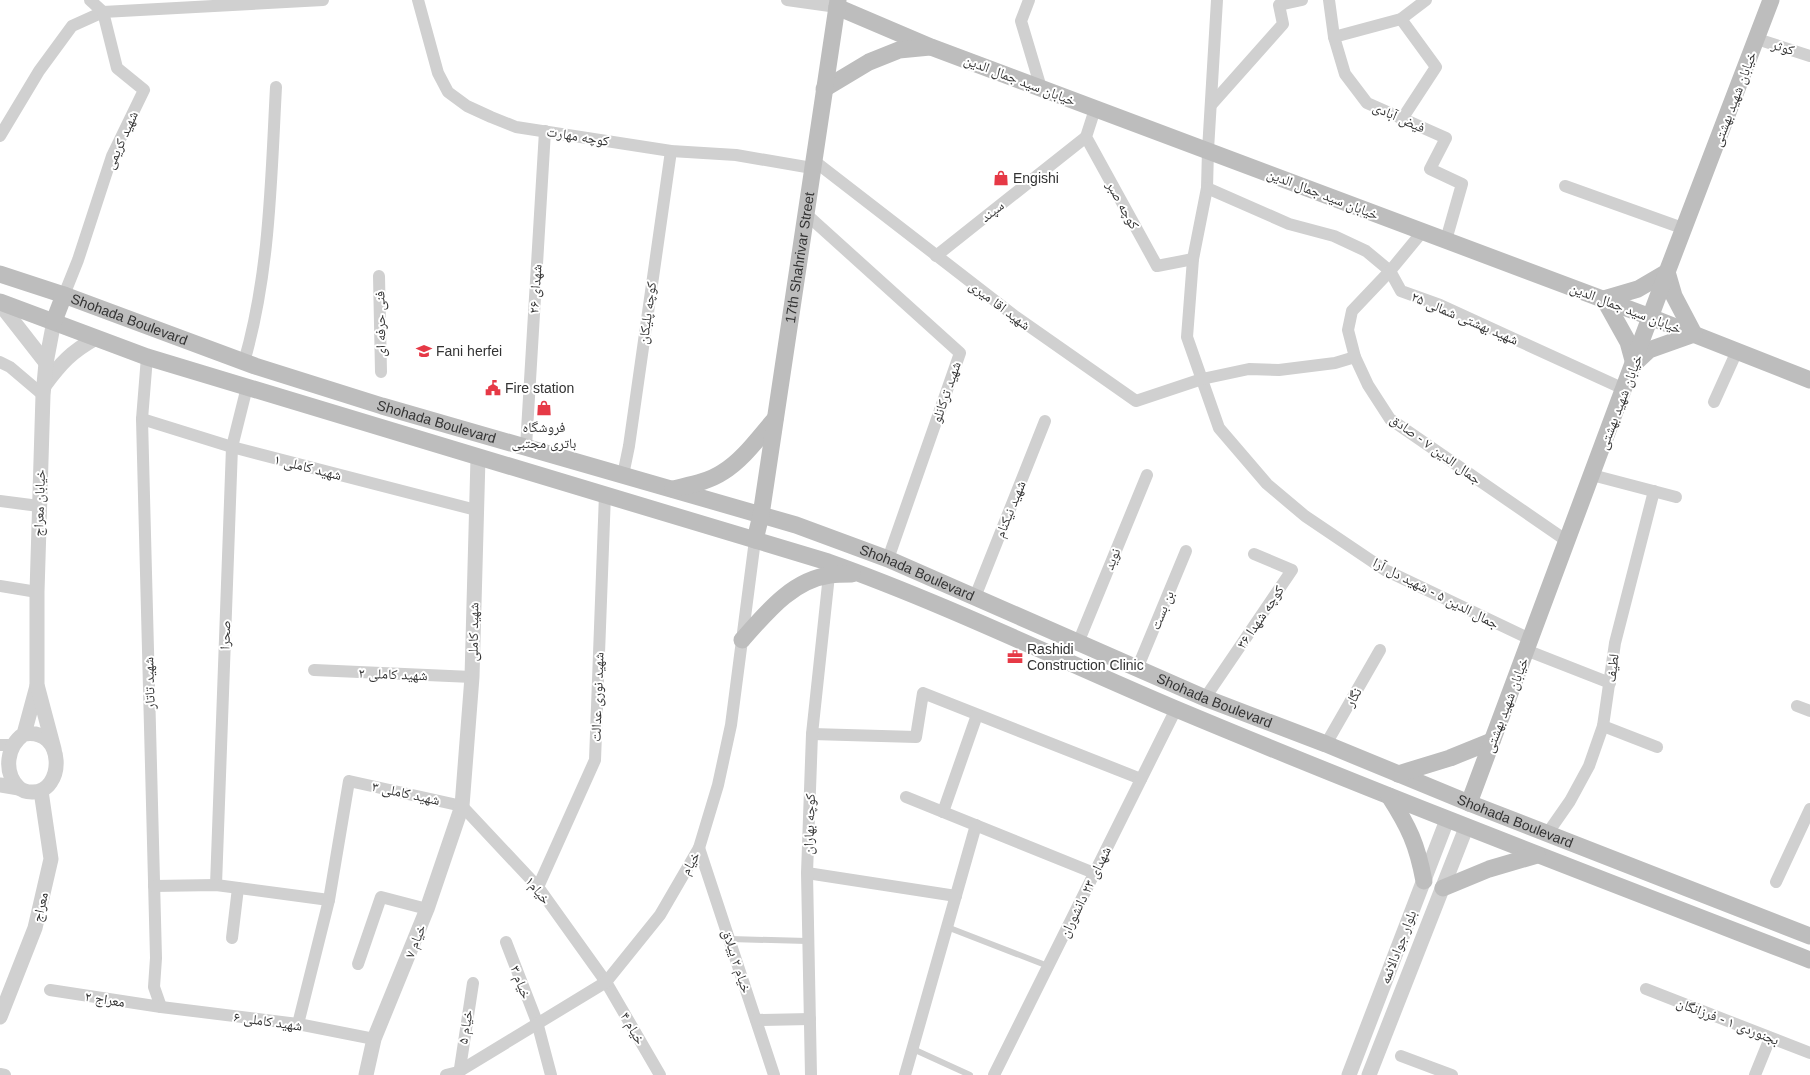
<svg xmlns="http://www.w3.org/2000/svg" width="1810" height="1075" font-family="Helvetica,'Noto Naskh Arabic',sans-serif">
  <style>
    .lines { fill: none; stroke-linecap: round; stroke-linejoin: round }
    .service { stroke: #d0d0d0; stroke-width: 6 }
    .minor { stroke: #d0d0d0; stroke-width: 12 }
    .tertiary { stroke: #d0d0d0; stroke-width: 15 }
    .secondary { stroke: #bdbdbd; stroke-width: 17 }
    .labels { text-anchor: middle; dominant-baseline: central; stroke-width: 4; stroke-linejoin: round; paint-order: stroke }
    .street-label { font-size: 14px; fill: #333; stroke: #fff }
    .poi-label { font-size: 14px; fill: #333; stroke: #fff; text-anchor: start }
  </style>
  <rect width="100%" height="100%" fill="#fff"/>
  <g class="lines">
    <g class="service">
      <polyline points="947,927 1048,966"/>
      <polyline points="730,939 807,941"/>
      <polyline points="913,1049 970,1075"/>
    </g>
    <g class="minor">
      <polyline points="418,0 438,73 448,92 467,106 491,117 516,127 671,151 736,155 812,168"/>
      <polyline points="787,0 837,7"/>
      <polyline points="1029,0 1021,21 1041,88"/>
      <polyline points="1217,0 1208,150 1207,188 1193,259 1187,337 1219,428 1267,484 1305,516 1385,570 1530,639"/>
      <polyline points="1329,0 1334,37 1345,74 1367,103 1446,138 1430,169 1462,184 1446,240"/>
      <polyline points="1401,19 1436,67 1402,119"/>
      <polyline points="1334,37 1401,19 1426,0"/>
      <polyline points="1757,39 1810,56"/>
      <polyline points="1211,105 1283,24 1279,5 1302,0"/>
      <polyline points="1095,109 1086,137 1157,266 1193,259"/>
      <polyline points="0,136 39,71 72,26 103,12 323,0"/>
      <polyline points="813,160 1016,317 1136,401 1202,379 1249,369 1279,370 1335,363 1355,357"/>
      <polyline points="1565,186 1685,229"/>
      <polyline points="1207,188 1289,224 1334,236 1366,251 1390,271 1401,291 1440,305 1624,389"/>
      <polyline points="806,214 960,353 888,559"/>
      <polyline points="1423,231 1390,271 1352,311 1348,330 1355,357 1368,385 1390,419 1567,541"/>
      <polyline points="936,256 1086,137"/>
      <polyline points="379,276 381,372"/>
      <polyline points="64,295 78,260 112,156 144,90 117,68 103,12 90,0"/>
      <polyline points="147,357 142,419 156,958 154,987 161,1007"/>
      <polyline points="0,362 10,367 43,395"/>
      <path d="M244 362C270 273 271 179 276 87"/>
      <polyline points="1714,402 1737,351"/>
      <polyline points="142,419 232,447 476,510"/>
      <polyline points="526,447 545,131"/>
      <polyline points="623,475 629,446 671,151"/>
      <polyline points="1592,475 1676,497"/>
      <polyline points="0,501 39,506"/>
      <polyline points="0,586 37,592"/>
      <polyline points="975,597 1045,421"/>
      <polyline points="1078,643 1147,475"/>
      <polyline points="1526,650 1610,683"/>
      <polyline points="1137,669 1186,551"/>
      <polyline points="314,670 472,677"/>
      <polyline points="1205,698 1292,570 1254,554"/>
      <polyline points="1797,706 1810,711"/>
      <polyline points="1603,726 1657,747"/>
      <polyline points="812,734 916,737 923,693 1141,779"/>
      <polyline points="1326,744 1380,650"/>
      <polyline points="0,745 13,745"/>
      <polyline points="906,797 1094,873"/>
      <polyline points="943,812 977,715"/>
      <polyline points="1547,834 1570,801 1589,766 1603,726 1615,643 1654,491"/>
      <polyline points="699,848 774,1075"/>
      <polyline points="807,873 956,896"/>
      <polyline points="1776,882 1810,809"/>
      <polyline points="216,885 232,447 247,387"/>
      <polyline points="154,886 216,885 329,900"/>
      <polyline points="538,887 595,760 605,494"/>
      <polyline points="232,938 238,888"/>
      <polyline points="506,942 537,1022 551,1075"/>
      <polyline points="358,964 381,897 427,909"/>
      <polyline points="1646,989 1810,1053"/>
      <polyline points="50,990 161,1007 298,1024 374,1039"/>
      <polyline points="756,1020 810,1019"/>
      <polyline points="298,1024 329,900 349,781 462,806 538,887 606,982 660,1075"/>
      <polyline points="1401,1056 1452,1075"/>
      <polyline points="0,1074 5,1075"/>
      <polyline points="446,1075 458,1072 606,982 660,915 699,848 718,785 731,725 755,540"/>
      <polyline points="459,1075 473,983"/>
      <polyline points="811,1075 807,873 812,734 829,575"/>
      <polyline points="905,1075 976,825"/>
      <polyline points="994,1075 1176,709"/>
      <polyline points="1755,1075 1770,1038"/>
    </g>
    <g class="tertiary">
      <polyline points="0,304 46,363"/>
      <path d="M44 386C61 363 71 352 96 338"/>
      <path d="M24 734C66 727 65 793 32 792 27 792 22 791 18 787 3 771 7 746 24 734L37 686"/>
      <polyline points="54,749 37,685 37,592 43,395 46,363 54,321"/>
      <polyline points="0,785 19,788"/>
      <polyline points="0,1017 35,928 51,859 41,791"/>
      <polyline points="366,1075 374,1039 427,909 462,806 472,677 478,458"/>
      <polyline points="1349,1075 1447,820"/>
      <polyline points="1369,1075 1466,828"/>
    </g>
    <g class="secondary">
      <polyline points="837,7 931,47 1645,315 1810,380"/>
      <polyline points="824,89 869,62 899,50 930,47"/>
      <polygon points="1667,272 1674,296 1694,334 1649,350 1634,364 1628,342 1604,299 1638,289"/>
      <path id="s1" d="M0 274 64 295 255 366 382 406 796 525 888 559 1205 698 1326 744 1469 803 1810 936"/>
      <path d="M0 302 147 357 828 562C946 604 1060 660 1176 709 1386 797 1598 878 1810 960"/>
      <polyline points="54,321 64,295"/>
      <path d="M673 489C689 485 708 482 723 472 743 460 759 437 775 419"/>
      <path id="s2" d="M755 540 761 515 838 0"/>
      <path d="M742 640C766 613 792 580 830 575 837 574 845 574 852 574"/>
      <polyline points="1398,774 1450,758 1492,741"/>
      <path d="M1389 796C1409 827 1417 844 1424 881"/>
      <polyline points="1469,803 1667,272 1771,0"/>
      <polyline points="1443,888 1489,869 1537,855"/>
    </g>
  </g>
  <defs>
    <symbol id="shop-bare" viewBox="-9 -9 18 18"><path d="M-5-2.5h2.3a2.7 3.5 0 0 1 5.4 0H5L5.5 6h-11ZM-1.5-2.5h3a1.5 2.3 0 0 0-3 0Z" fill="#e63946" stroke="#fff" stroke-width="2.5" paint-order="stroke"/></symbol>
    <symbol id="school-bare" viewBox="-9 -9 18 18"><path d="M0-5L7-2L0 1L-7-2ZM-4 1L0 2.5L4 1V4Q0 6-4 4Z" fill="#e63946" stroke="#fff" stroke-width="2.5" paint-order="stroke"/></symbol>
    <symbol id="civic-bare" viewBox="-9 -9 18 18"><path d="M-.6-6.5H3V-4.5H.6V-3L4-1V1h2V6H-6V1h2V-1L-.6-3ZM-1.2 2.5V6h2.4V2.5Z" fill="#e63946" stroke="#fff" stroke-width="2.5" paint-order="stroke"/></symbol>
    <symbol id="office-bare" viewBox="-9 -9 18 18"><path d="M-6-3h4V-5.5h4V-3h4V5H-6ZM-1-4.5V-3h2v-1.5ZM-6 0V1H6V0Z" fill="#e63946" stroke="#fff" stroke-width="2.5" paint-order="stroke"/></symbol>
  </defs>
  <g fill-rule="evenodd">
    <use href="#shop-bare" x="990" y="167" width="22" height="22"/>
    <use href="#school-bare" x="413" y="340" width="22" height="22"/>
    <use href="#civic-bare" x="482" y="377" width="22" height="22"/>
    <use href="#shop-bare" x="533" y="397" width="22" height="22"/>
    <use href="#office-bare" x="1004" y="646" width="22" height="22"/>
  </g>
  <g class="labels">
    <g class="street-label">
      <text transform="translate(1783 47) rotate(17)">کوثر</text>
      <text transform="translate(1020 80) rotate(21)">خیابان سید جمال الدین</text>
      <text transform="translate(1734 99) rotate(-69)">خیابان شهید بهشتی</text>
      <text transform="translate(1399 117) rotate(24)">فیض آبادی</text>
      <text transform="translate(578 136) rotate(9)">کوچه مهارت</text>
      <text transform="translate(121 140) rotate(-66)">شهید کریمی</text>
      <text transform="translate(1323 194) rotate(21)">خیابان سید جمال الدین</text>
      <text transform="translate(1123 205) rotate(61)">کوچه صبر</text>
      <text transform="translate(992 211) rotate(-38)">سپند</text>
      <text stroke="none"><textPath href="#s2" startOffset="286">17th Shahrivar Street</textPath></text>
      <text transform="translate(535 289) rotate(-86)">شهدای ۲۶</text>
      <text transform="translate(1000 305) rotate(37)">شهید اقا میری</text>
      <text transform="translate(1626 308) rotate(21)">خیابان سید جمال الدین</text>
      <text transform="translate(647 313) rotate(-82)">کوچه پلیکان</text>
      <text transform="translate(1465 318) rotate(23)">۲۵ شهید بهشتی شمالی</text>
      <text stroke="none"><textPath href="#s1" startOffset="137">Shohada Boulevard</textPath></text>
      <text transform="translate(380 324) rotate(-91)">فنی حرفه ای</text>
      <text transform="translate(946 392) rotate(-71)">شهید ترکانلو</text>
      <text transform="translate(1620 402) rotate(-69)">خیابان شهید بهشتی</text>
      <text stroke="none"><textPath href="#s1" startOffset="461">Shohada Boulevard</textPath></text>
      <text transform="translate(1436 449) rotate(36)">جمال الدین ۷ - صادق</text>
      <text transform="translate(308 467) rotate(14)">شهید کاملی ۱</text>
      <text transform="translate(39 503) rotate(-88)">خیابان معراج</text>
      <text transform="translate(1010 509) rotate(-68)">شهید نیکنام</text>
      <text transform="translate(1112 559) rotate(-68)">نوید</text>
      <text stroke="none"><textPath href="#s1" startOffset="965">Shohada Boulevard</textPath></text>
      <text transform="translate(1436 593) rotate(27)">جمال الدین ۵ - شهید دل آرا</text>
      <text transform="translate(1162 610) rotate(-68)">بن بست</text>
      <text transform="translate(1260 617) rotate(-56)">کوچه شهدا ۳۶</text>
      <text transform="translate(473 632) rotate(-89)">شهید کاملی</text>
      <text transform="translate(225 635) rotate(-88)">صحرا</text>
      <text transform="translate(1612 668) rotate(-83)">لطیف</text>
      <text transform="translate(393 674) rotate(2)">شهید کاملی ۲</text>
      <text transform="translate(149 683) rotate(-92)">شهید تاتار</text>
      <text transform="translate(597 697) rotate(-88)">شهید نوری عدالت</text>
      <text transform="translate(1353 697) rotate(-60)">نگار</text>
      <text stroke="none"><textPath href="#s1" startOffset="1289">Shohada Boulevard</textPath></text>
      <text transform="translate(1506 705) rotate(-69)">خیابان شهید بهشتی</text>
      <text transform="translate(406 793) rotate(12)">شهید کاملی ۳</text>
      <text stroke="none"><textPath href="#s1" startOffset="1613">Shohada Boulevard</textPath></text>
      <text transform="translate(809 824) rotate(-88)">کوچه بهاران</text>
      <text transform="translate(690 863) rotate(-60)">خیام</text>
      <text transform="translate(538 890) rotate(51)">خیام۱</text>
      <text transform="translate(1085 892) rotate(-64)">شهدای ۲۳ دانشوران</text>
      <text transform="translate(40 907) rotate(-77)">معراج</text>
      <text transform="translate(415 941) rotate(-68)">خیام ۷</text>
      <text transform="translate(1398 947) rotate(-69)">بلوار جوادالائمه</text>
      <text transform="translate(737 961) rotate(72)">خیام ۲ ییلاق</text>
      <text transform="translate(521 982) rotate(69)">خیام ۳</text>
      <text transform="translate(105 999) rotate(9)">معراج ۲</text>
      <text transform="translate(268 1021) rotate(8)">شهید کاملی ۶</text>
      <text transform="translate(1728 1021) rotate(21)">بجنوردی ۱ - فرزانگان</text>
      <text transform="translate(465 1027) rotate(-81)">خیام ۵</text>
      <text transform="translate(633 1028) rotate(60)">خیام ۴</text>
    </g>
    <g class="poi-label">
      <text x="1013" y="178">Engishi</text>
      <text x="436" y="351">Fani herfei</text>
      <text x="505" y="388">Fire station</text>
      <text x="544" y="427" text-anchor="middle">فروشگاه<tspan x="544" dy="16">باتری مجتبی</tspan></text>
      <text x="1027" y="649">Rashidi<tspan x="1027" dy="16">Construction Clinic</tspan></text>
    </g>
  </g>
</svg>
